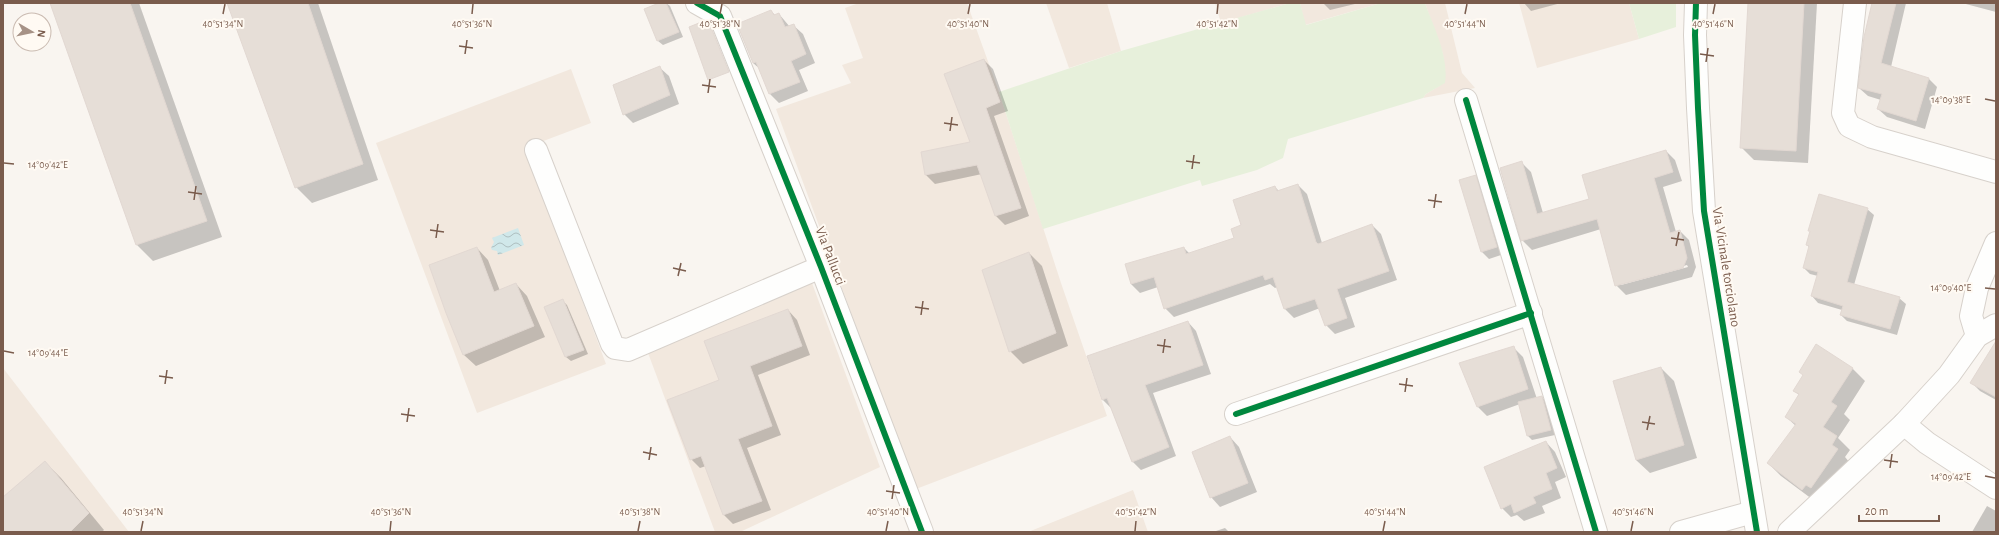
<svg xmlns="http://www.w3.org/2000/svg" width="1999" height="535" font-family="'Alegreya Sans',sans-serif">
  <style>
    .residential { fill: #f2e8de }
    .green { fill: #e7f0db }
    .water { fill: url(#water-waves) }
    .shadow { fill: #0003; fill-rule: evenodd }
    .building { fill: #e6ded7; stroke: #e2d8d2 }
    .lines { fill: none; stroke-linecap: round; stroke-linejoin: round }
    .minor-casing { stroke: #d7d1cb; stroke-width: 24 }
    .minor { stroke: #fefefd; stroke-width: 22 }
    .cycleway-casing { stroke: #fffaf3; stroke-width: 8 }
    .cycleway { stroke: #00873e; stroke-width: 6 }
    .ticks { fill: none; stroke: #7a5c4d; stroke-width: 1.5 }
    .labels { text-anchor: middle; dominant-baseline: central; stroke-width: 4; stroke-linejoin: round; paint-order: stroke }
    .street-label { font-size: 14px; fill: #7a5c4d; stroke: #fffaf3 }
    .ticks-label { font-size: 10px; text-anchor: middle; fill: #7a5c4d; stroke: #fffaf3; stroke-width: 4; stroke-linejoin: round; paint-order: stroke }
  </style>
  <defs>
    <pattern id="water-waves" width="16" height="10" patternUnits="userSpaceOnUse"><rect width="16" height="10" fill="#d0e8ea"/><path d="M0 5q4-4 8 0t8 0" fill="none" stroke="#aebfc0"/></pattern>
  </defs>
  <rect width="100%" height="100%" fill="#f9f5f0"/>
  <g class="residential">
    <polygon points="859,3 967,3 999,92 1061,283 1107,416 916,489 776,109 851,83 842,65 863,58 845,8"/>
    <polygon points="1046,3 1107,3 1121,51 1069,68"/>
    <polygon points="1215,3 1290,3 1221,23"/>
    <polygon points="1300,3 1381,3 1305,25"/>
    <polygon points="1425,3 1445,3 1462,73 1475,88 1423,98 1426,94 1444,83 1443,54"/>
    <polygon points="1519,3 1629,3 1639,39 1537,68"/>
    <polygon points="571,69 591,123 525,148 606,364 477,413 376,143"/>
    <polygon points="812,283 880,467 740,532 715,532 648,353"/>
    <polygon points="3,368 129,532 3,532"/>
    <polygon points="1133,490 1148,532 1028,532"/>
  </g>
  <g class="green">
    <path d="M1290 3H1300L1306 25 1381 3H1425C1434 28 1449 56 1445 83L1426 94 1423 98 1288 139 1283 158 1257 170 1202 186 1200 180 1043 229 999 92 1121 51Z"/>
    <polygon points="1629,3 1676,3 1676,27 1639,39"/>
  </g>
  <polygon class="water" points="518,228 524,245 498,255 497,251 492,250 491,248 494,242 492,238"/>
  <g class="shadow">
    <polygon points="51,3 139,3 222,237 153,261 137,245"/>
    <polygon points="228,3 318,3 378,180 312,203 296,187"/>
    <polygon points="661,3 666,3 670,6 683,37 663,45 658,41 645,10"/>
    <polygon points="1323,3 1359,3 1330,10"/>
    <polygon points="1524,3 1561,3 1531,11"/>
    <polygon points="1749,3 1817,3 1808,163 1754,160 1741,147"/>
    <polygon points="1873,3 1906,3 1891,67 1929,79 1937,87 1925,129 1887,117 1878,109 1881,100 1868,96 1859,88"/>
    <polygon points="1962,3 1996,3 1996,12"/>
    <polygon points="771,11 776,16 779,14 790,27 793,25 803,34 815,63 799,70 808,91 779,103 770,94 760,69 753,63"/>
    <polygon points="984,60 993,69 1008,111 994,116 1029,216 1005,225 996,216 982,174 935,184 926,175 971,143"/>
    <polygon points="659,67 669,76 679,104 633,123 624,114"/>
    <path d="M1666 151 1675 160 1682 181 1663 187 1676 232 1680 231 1689 240 1696 267 1692 277 1626 295 1616 285 1601 229 1532 250 1522 240V163L1531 172 1543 213 1591 199ZM1687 265 1688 267 1621 285V283Z"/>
    <polygon points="1475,176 1483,184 1504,254 1489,259 1482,252"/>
    <polygon points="1298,185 1307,194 1322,243 1372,225 1381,234 1397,280 1345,298 1355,327 1335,334 1326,325 1320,308 1294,318 1285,309 1277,287 1275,288 1270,284 1174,317 1165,308 1158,287 1140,293 1131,284 1126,265 1184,248 1190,254 1235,239 1243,226 1275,187 1279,191"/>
    <polygon points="1867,209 1874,215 1854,285 1899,298 1906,304 1897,335 1847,321 1841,315 1842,310 1818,303 1812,296 1818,276 1810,274 1804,268 1810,248 1807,245"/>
    <polygon points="477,248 488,260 500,291 516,284 527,296 545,337 476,366 464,355 431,265"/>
    <polygon points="1029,253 1042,266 1068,346 1023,364 1010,351"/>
    <polygon points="562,300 567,305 588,354 571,361 566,357 545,308"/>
    <polygon points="788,310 797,320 810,355 758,375 781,435 747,448 771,510 733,524 724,515 706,466 700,468 691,459 720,381"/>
    <polygon points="1188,322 1196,331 1211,374 1153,393 1176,456 1141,470 1132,461 1111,408 1102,399"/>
    <polygon points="1513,347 1523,357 1537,399 1542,397 1546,402 1555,435 1532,440 1528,436 1520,404 1487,416 1478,407 1460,364"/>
    <polygon points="1996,360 1996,400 1980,391 1972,383"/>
    <polygon points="1661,368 1674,381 1697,458 1650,473 1636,460"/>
    <polygon points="1852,368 1865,381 1844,414 1850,420 1838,438 1850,450 1845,457 1850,463 1816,502 1781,476 1768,463 1796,426 1786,417 1799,395 1794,391"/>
    <polygon points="1230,437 1239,447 1257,492 1220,507 1211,497"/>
    <polygon points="1546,442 1555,452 1566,477 1555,482 1561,498 1542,506 1545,513 1524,521 1517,515 1511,517 1502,508"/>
    <polygon points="45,462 61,478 104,530 102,532 3,532 3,498"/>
    <polygon points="1987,506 1996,511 1996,532 1972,532"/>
    <polygon points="1225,528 1229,532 1213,532"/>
  </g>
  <g class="building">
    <polygon points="50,3 130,3 207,221 136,245"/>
    <polygon points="227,3 308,3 363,164 295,188"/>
    <polygon points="659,3 666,3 679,32 657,41 644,9"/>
    <polygon points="1748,3 1804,3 1796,151 1740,148"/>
    <polygon points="1872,3 1896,3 1881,63 1929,78 1916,121 1877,109 1882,94 1858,88 1864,37"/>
    <polygon points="771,10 774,15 779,13 785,27 794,24 806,54 791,61 800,82 769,94 756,62 753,63 737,24"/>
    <polygon points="704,21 710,25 729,72 708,80 689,27"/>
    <polygon points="984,59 1000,102 986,108 1021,208 995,216 977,165 925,175 921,152 970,142 944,74"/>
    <polygon points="660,66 670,95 623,115 613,85"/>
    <polygon points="1666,150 1673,172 1654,178 1670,233 1680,230 1687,258 1683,268 1615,286 1597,219 1521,241 1500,168 1522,161 1537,214 1589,199 1582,175"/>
    <polygon points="1476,175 1497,247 1481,252 1459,180"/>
    <polygon points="1298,184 1316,242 1318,244 1372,224 1389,271 1337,289 1347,318 1325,326 1315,299 1284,309 1273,277 1265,280 1263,275 1164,309 1154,277 1131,284 1125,264 1184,247 1186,254 1234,238 1231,229 1241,225 1233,200 1275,186 1277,191"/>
    <polygon points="1819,194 1868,208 1847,282 1900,297 1890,329 1840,315 1843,306 1811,296 1818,272 1803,268 1809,246 1806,245 1810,231 1808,231"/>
    <polygon points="477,247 494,292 516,283 534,326 463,355 446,313 429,265"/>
    <polygon points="1029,252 1056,333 1009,352 982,270"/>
    <polygon points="563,299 584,350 565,357 544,307"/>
    <polygon points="788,309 802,346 750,366 772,426 738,439 762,501 723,515 701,456 690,460 667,400 719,380 704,341"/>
    <polygon points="1188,321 1203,365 1145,385 1169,447 1132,462 1107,398 1102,400 1087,356"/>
    <polygon points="1996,341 1996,397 1970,383"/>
    <polygon points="1816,344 1853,368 1831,402 1837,406 1823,427 1837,436 1832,445 1838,449 1811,488 1806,485 1802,490 1767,463 1796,424 1785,417 1799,394 1793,391 1803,375 1799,372"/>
    <polygon points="1514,346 1528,389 1477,407 1459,363"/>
    <polygon points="1661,367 1684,445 1636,460 1613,381"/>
    <polygon points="1542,396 1551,430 1527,436 1518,402"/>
    <polygon points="1230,436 1248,483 1210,498 1192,452"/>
    <polygon points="1546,441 1557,468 1546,473 1552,489 1533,497 1536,503 1514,513 1511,504 1501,509 1484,467"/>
    <polygon points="45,461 89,513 70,532 3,532 3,497"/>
  </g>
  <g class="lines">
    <defs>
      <g id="minor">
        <polyline points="697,3 720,16 821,267 922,532"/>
        <polyline points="1696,3 1695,35 1698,108 1704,211 1757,532"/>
        <polyline points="1855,3 1843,113 1849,126 1872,137 1996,172"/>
        <polyline points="1466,100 1596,532"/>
        <polyline points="536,150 612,344 615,348 628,350 821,267"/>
        <polyline points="1977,336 1971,316 1977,288 1996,243"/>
        <polyline points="1236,414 1531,313"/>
        <polyline points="1904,424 1927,443 1996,488"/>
        <polyline points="1681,532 1753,512"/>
        <polyline points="1789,532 1904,424 1949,375 1977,336 1996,325"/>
      </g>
    </defs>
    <use href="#minor" class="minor-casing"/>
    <use href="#minor" class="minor"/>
    <defs>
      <g id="cycleway">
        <polyline points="697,3 720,16 821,267 922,532"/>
        <polyline points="1696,3 1695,35 1698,108 1704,211 1757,532"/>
        <polyline points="1466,100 1596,532"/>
        <polyline points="1236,414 1531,313"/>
      </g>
    </defs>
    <use href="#cycleway" class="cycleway-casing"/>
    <use href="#cycleway" class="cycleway"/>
  </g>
  <path class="ticks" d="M223 14 225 4M472 14 473 4M720 14 722 4M968 14 970 4M1217 14 1218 4M1465 14 1467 4M1713 14 1715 4M459 46 473 48M465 54 467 40M1700 54 1714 56M1706 62 1708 48M702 85 716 87M708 93 710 79M1985 99 1995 101M944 123 958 125M950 131 952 117M1186 161 1200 163M4 163 14 164M1192 169 1194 155M188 192 202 194M194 200 196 186M1428 200 1442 202M1434 208 1436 194M430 230 444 232M436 238 438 224M1671 238 1684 240M1676 246 1679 232M673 268 686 271M678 276 681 263M1985 288 1995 289M915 307 929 309M921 315 923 301M1157 345 1171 347M4 351 14 353M1163 353 1165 339M159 376 173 378M165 384 167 370M1399 384 1413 386M1405 392 1407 378M401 414 415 416M407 422 409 408M1642 422 1655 424M1647 430 1650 416M643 452 657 455M649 460 651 447M1884 460 1898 462M1890 468 1892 454M1985 476 1995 478M886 491 900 493M892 499 894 485M141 531 143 521M390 531 391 521M638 531 640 521M886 531 888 521M1135 531 1136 521M1383 531 1385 521M1631 531 1633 521"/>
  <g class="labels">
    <g class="street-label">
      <text transform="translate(830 256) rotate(69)">Via Pallucci</text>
      <text transform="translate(1726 267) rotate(81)">Via Vicinale torciolano</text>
    </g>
  </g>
  <g class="ticks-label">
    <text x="720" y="27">40°51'38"N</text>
    <text x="1713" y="27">40°51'46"N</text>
    <text x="223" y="27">40°51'34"N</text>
    <text x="472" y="27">40°51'36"N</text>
    <text x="968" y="27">40°51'40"N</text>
    <text x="1217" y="27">40°51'42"N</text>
    <text x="1465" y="27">40°51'44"N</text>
    <text x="1951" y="103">14°09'38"E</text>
    <text x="48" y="168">14°09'42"E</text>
    <text x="1951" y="291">14°09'40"E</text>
    <text x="48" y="356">14°09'44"E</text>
    <text x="1951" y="480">14°09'42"E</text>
    <text x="143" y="515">40°51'34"N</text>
    <text x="391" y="515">40°51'36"N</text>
    <text x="640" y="515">40°51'38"N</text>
    <text x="888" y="515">40°51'40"N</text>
    <text x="1136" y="515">40°51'42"N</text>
    <text x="1385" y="515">40°51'44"N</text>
    <text x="1633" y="515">40°51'46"N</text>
  </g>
  <rect width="1999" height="535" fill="none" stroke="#7a5c4d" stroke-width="8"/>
  <g transform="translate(32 32) rotate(99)"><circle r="19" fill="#fffaf3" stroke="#cabbb1"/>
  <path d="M0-3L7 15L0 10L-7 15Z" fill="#a69286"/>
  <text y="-6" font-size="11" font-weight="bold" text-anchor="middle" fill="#7a5c4d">N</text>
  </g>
  <path d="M1859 515v6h80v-6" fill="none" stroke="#7a5c4d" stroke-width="2"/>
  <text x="1865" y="515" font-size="12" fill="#7a5c4d" stroke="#fffaf3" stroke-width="3" paint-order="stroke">20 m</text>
</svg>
